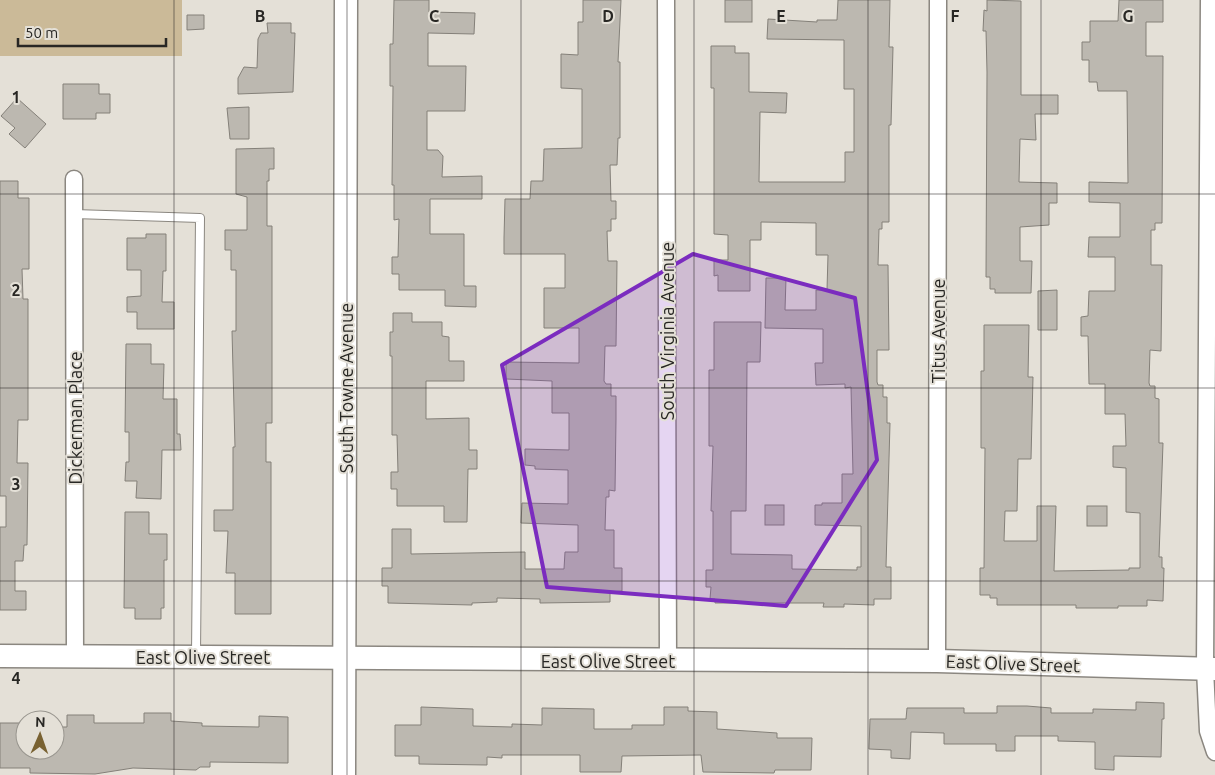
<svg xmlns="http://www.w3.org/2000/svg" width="1215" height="775" font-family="Ubuntu,sans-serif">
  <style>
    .park { fill: #cbba98 }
    .building { fill: #bcb8b0; stroke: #848079 }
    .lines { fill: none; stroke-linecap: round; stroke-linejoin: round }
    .lane-casing { stroke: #8b8780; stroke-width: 10 }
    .street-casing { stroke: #8b8780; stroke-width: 19 }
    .secondary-casing { stroke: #8b8780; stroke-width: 25 }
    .lane { stroke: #fff; stroke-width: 8 }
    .street { stroke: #fff; stroke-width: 16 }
    .secondary { stroke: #fff; stroke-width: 22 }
    .marked { fill: #7b2cbf; fill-opacity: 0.2; stroke: #7b2cbf; stroke-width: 4; stroke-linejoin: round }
    .grid { fill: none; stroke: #282724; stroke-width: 1; stroke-opacity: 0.55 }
    .labels { text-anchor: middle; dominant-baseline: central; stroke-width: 4; stroke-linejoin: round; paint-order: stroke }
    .street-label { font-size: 18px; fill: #282724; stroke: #e4e0d7 }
    .grid-label { font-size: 16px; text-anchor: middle; font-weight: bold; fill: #282724; stroke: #e4e0d7; stroke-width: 4; stroke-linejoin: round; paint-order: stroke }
  </style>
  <rect width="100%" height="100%" fill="#e4e0d7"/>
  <rect class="park" x="0" y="0" width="182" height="56"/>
  <g class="building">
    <polygon points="394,0 429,0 429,12 475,13 474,34 428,33 428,66 466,66 465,111 427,111 427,150 438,150 443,156 442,177 482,176 482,199 430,199 430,234 464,234 464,286 476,286 476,307 445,306 445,290 399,290 399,274 392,274 392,257 398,257 399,219 394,220 394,185 392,185 393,86 390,86 390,44 393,44"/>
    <polygon points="583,0 621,0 618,62 620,62 620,138 618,138 617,165 610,165 611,201 616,201 616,219 611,219 611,231 607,231 608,261 617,261 616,346 605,346 604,381 606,384 611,384 611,396 616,396 616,419 615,491 609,490 609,497 606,497 605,530 614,530 614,568 622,568 622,591 610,592 610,602 540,603 540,599 497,598 497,602 472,603 472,605 388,603 388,586 382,586 382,568 392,568 392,529 411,529 411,554 525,552 525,569 564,569 565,552 578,552 578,525 521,523 522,503 568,504 568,470 535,469 535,466 525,465 525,449 569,450 569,413 552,413 552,381 506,379 506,362 579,363 579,328 544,328 544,288 565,288 565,254 504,254 504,238 505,199 530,199 531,181 543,181 544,149 582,148 582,89 561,88 561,54 578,55 578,22 583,22"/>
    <rect x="725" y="0" width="27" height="22"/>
    <polygon points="838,0 890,0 889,47 893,47 891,125 889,125 889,222 882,222 882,229 879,229 878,265 888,265 889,350 877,350 877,382 878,385 883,385 883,397 887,397 887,423 890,423 886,567 891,567 891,599 874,599 874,605 844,604 844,607 823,607 824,603 715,603 715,599 710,599 711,587 706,587 706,570 713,570 713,511 711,511 713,446 709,446 709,370 714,370 714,322 761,322 760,362 747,362 746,511 731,511 731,554 792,555 792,569 857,570 857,567 861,567 861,526 815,525 815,505 822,505 822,503 842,503 842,474 853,474 851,387 845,388 845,384 816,385 815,363 823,363 823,329 765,328 766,278 786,278 785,310 816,310 816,290 827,290 828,255 816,255 816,223 761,222 761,240 750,240 750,291 718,291 718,275 714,276 714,260 728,260 728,235 714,234 714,88 711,88 711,46 735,46 735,53 749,53 749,92 787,93 786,113 760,112 759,182 845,182 845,152 854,152 854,89 844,89 844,40 767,39 768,19 817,22 817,20 837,20"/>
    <polygon points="987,0 1021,1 1021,95 1058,95 1058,114 1035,114 1036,140 1020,139 1019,182 1057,183 1057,203 1049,203 1049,225 1020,227 1020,261 1032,261 1031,293 995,293 995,289 990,289 990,277 986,277 987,72 986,31 983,31 984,10 987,11"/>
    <polygon points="1119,0 1163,0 1163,22 1146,22 1146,56 1163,56 1162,223 1155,223 1155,230 1151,230 1151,265 1162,265 1161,351 1150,350 1149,383 1150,386 1155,386 1155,398 1159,399 1159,443 1163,443 1159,557 1162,557 1162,568 1164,568 1163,601 1147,600 1147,606 1118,606 1118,608 1076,608 1076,605 997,605 997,598 990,598 990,595 980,595 980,568 984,568 985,448 981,448 981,371 984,371 984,325 1029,325 1028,377 1033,377 1031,459 1018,459 1017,511 1005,511 1004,541 1037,541 1037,506 1056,506 1054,571 1129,570 1129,568 1140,568 1140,513 1126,512 1126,468 1113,467 1113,446 1126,446 1125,414 1105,414 1105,384 1089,384 1088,336 1081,336 1081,317 1088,316 1089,291 1115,291 1115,257 1088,257 1089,237 1120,237 1120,203 1089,202 1089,182 1128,183 1127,91 1098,91 1097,82 1089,82 1089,60 1082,60 1082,42 1090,42 1090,21 1118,21"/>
    <polygon points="187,15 204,15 204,29 187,30"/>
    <polygon points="267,23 291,23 291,33 295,33 293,92 238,94 238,78 244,67 257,68 258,39 261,33 268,33"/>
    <polygon points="63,84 99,84 99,94 110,94 110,113 96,113 96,119 63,119"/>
    <polygon points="17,98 46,124 25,148 9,134 15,128 1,116"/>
    <polygon points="249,107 249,139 230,139 227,108"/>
    <polygon points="274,148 274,169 269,169 269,181 267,181 267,226 272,226 272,423 266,423 266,462 271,462 271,614 235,614 235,573 226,573 228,531 214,531 214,510 233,510 233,447 235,447 232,331 236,331 236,270 231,270 231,250 225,250 225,230 247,230 247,197 236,194 236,149"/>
    <polygon points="0,181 18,181 18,198 29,198 29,269 22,269 23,299 28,299 28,420 18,420 17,463 28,463 27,545 24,545 23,561 15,561 15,591 26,591 26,610 0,610 0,527 6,527 6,496 0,496"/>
    <polygon points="146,234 166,234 166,271 163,271 162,302 174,302 174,329 137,329 137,312 127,312 127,297 141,296 141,270 127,270 127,238 146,238"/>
    <polygon points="1057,290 1057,330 1038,330 1038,291"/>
    <polygon points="393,313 412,313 412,322 442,322 442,336 449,337 449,361 464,361 464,381 426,381 426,419 469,418 469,450 477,450 477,469 468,469 467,522 444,522 444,506 397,506 397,489 391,489 391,472 398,472 397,435 392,435 392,356 390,356 390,332 393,332"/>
    <polygon points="126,344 151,344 151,364 164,364 163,399 177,399 177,434 180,434 181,450 162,450 161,499 136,498 137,481 125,481 126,462 129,462 129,432 125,432"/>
    <rect x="765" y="505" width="19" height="20"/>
    <rect x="1087" y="506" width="20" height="20"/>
    <polygon points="125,512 149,512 149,534 167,534 167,560 164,560 164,608 161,608 161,619 135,619 135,608 124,608"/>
    <polygon points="1136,702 1164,703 1164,719 1162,719 1161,757 1114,756 1114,770 1095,769 1095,742 1058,741 1058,736 1015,736 1015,751 996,751 996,744 944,744 944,733 911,732 910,759 891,758 891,750 869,749 870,719 906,719 907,708 964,708 964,713 997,713 997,706 1027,706 1051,708 1051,713 1093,713 1093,709 1136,710"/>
    <polygon points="421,707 473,709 473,726 512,727 512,724 542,725 542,708 594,709 594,729 632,729 632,725 664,725 664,707 688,707 688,711 717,712 717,729 777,733 777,738 812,738 811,770 775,770 774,773 703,772 701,755 622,756 621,772 580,772 580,755 502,755 502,758 487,757 487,765 419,764 419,756 395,756 395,725 421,725"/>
    <polygon points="144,713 171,713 171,721 202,723 202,726 259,727 259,716 288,717 288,763 210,762 210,767 200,767 196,770 133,768 95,774 30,773 30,768 0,768 0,723 23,723 23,750 55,750 55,727 67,727 67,715 94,715 94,723 144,723"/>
  </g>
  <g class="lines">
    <defs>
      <polyline id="lane" points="74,214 200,218 196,655"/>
      <g id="street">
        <polyline points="666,0 668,661"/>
        <polyline points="1209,0 1205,669 1208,731 1215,752"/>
        <polyline points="74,179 75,657"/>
        <polyline points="937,661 938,0"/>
      </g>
      <g id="secondary">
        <polyline points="0,656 937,661 1215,669"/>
        <polyline points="344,775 346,0"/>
      </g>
    </defs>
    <use href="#lane" class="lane-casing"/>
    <use href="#street" class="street-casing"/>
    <use href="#secondary" class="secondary-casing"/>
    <use href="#lane" class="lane"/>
    <use href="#street" class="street"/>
    <use href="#secondary" class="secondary"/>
  </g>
  <path class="marked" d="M693 254 855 298 877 460 786 606 547 587 502 365Z"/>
  <path class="grid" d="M174 0V775M347 0V775M521 0V775M694 0V775M868 0V775M1041 0V775M0 194H1215M0 388H1215M0 581H1215"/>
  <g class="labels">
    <g class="street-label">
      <text transform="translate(667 331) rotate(-90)">South Virginia Avenue</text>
      <text transform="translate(938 331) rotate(-90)">Titus Avenue</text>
      <text transform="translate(346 388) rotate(-90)">South Towne Avenue</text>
      <text transform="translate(75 418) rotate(-90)">Dickerman Place</text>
      <text x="203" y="657">East Olive Street</text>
      <text x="608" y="661">East Olive Street</text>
      <text transform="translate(1013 663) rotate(2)">East Olive Street</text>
    </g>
  </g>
  <g class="grid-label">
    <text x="260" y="22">B</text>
    <text x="434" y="22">C</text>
    <text x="608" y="22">D</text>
    <text x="781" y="22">E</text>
    <text x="955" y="22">F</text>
    <text x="1128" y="22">G</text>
    <text x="16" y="103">1</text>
    <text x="16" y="296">2</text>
    <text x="16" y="490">3</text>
    <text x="16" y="684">4</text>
  </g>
  <g transform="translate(40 735) rotate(2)"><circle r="24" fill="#e4e0d7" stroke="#99968f"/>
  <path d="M0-4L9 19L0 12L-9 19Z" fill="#796232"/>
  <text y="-8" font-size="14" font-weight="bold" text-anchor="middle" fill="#282724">N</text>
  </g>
  <path d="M18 38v8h148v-8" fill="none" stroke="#282724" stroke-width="2.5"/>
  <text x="25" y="38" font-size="15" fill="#282724" stroke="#e4e0d7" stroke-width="4" paint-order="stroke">50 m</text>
</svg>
